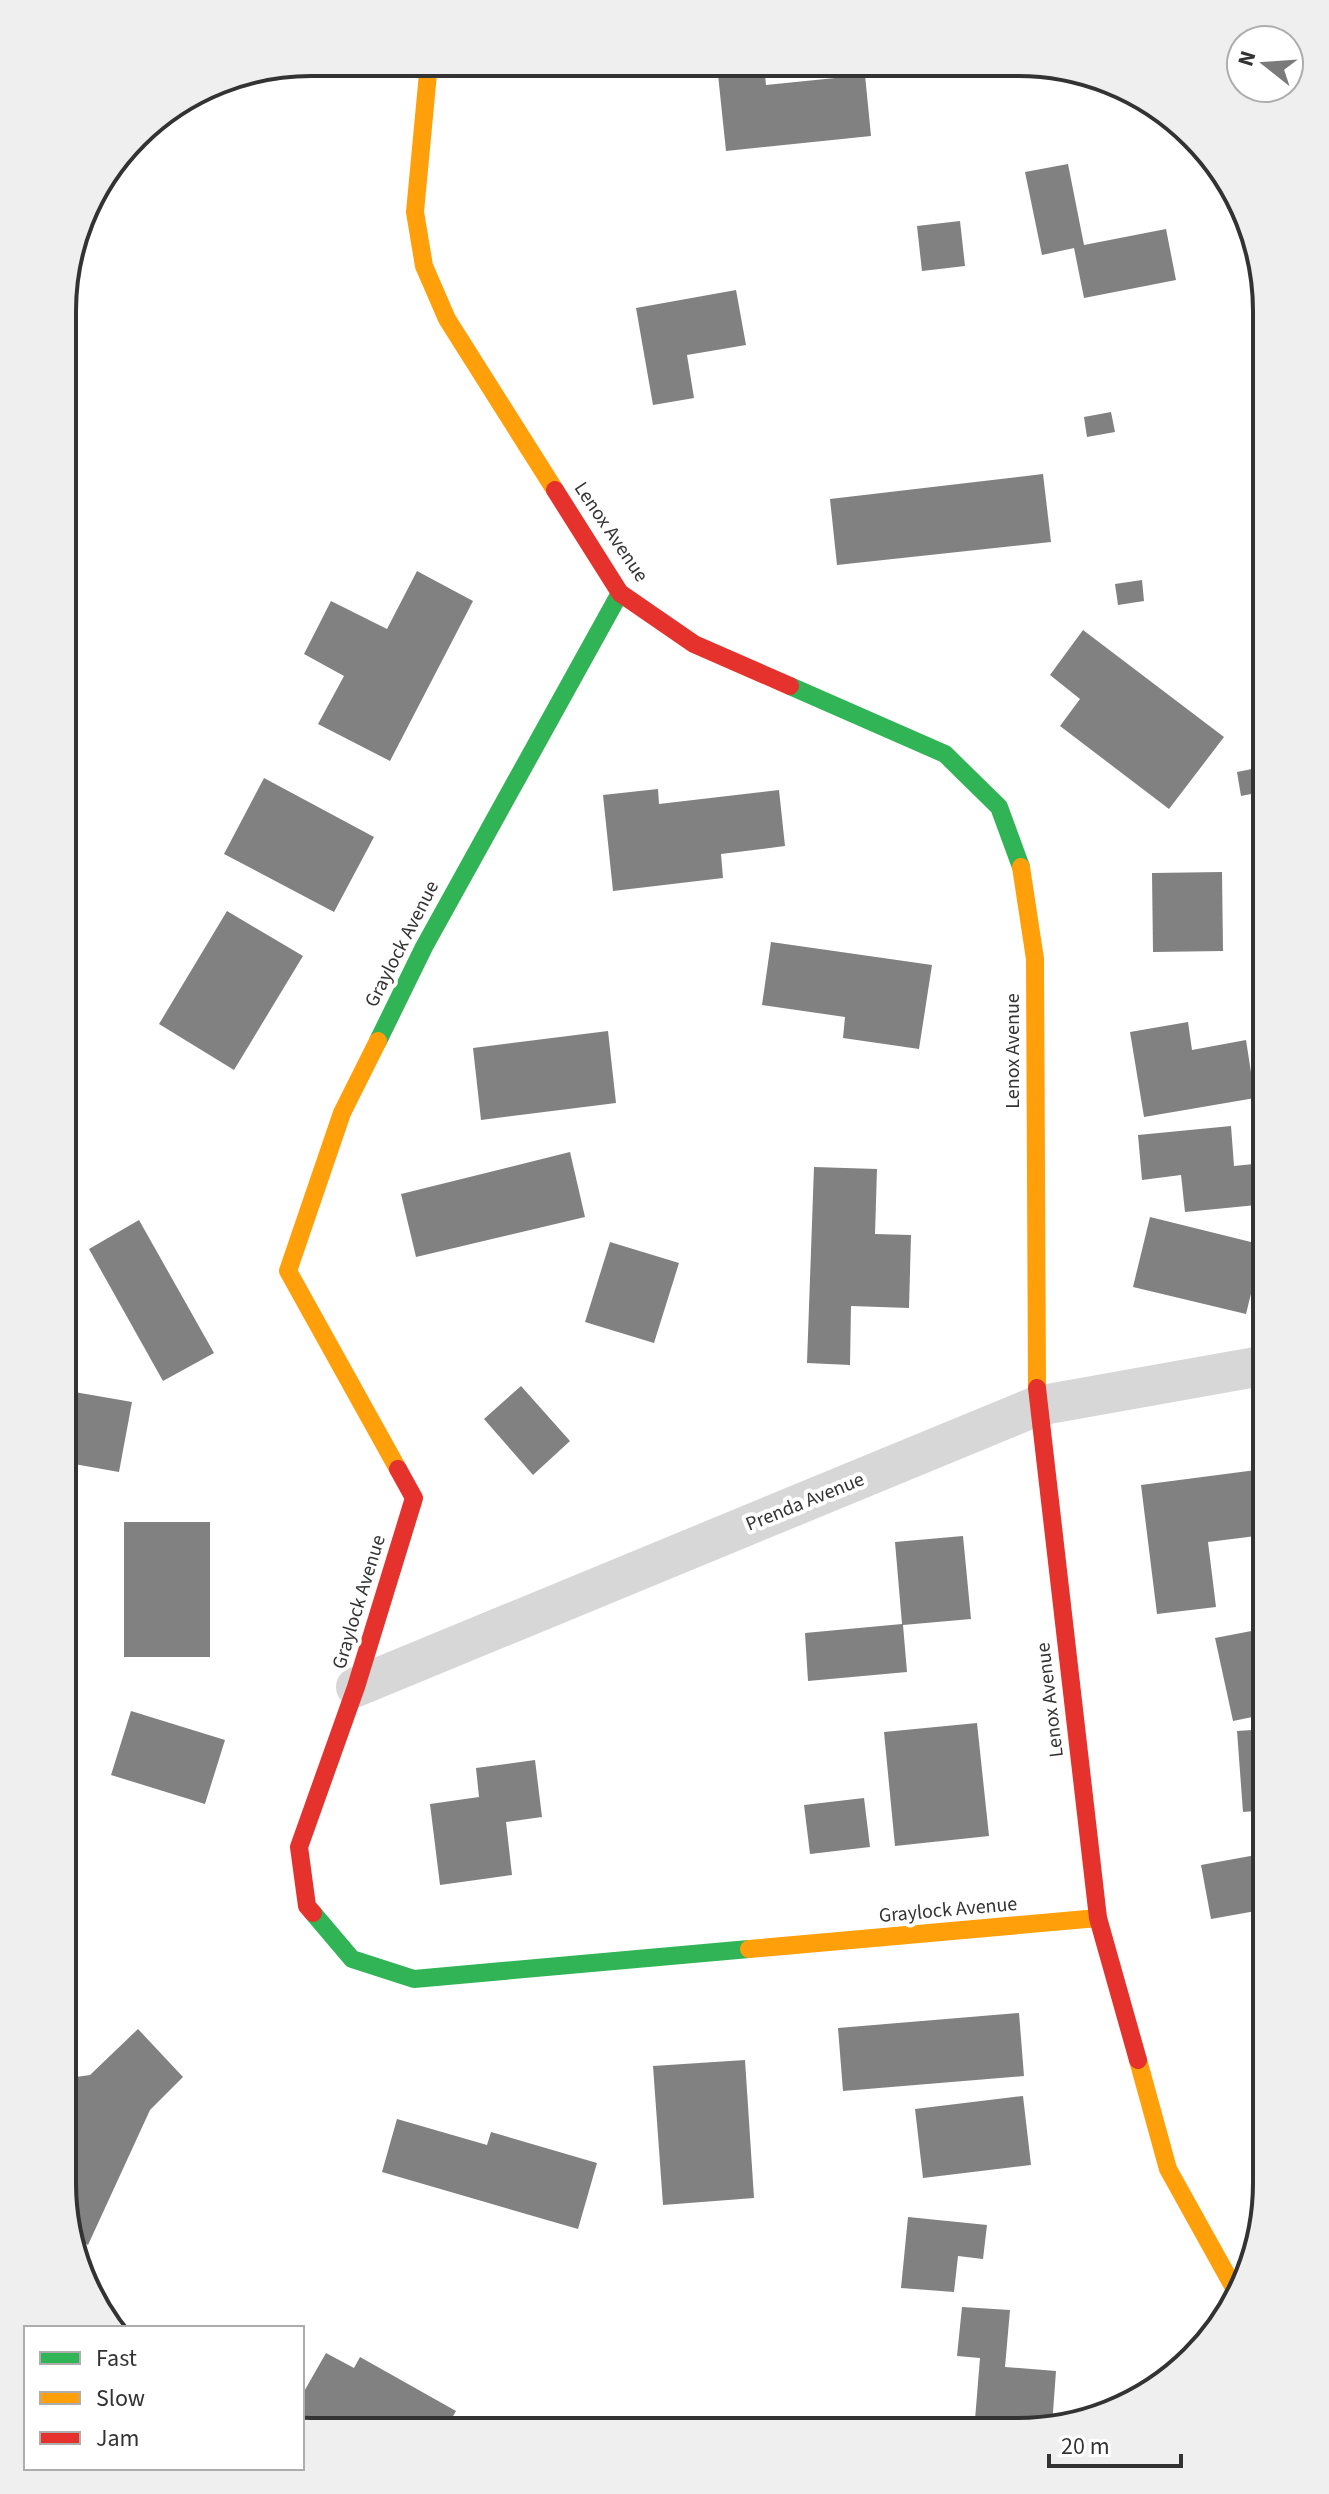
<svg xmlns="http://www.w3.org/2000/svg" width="1329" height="2494" font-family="'Source Sans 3',sans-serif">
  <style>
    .building { fill: #818181 }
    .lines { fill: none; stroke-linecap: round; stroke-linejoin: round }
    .street { stroke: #d7d7d7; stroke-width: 40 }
    .fast { stroke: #30b455; stroke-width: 18 }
    .slow { stroke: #ff9f0a; stroke-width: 18 }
    .jam { stroke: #e5322d; stroke-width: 18 }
    .labels { text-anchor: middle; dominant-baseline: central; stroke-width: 8; stroke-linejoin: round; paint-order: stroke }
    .street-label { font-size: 20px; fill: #333; stroke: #fff }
    .rim { fill: none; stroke: #333; stroke-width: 4 }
  </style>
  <rect width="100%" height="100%" fill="#fff"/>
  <g class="building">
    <polygon points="717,65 764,65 766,85 865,75 871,136 726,151"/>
    <polygon points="1068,164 1084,245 1166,229 1176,280 1084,298 1074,248 1042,255 1025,172"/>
    <polygon points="960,221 965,266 922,271 917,226"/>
    <polygon points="736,290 746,345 687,355 694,398 653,405 636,308"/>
    <polygon points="1111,412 1115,432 1087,437 1084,417"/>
    <polygon points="1043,474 1051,542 837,565 830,499"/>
    <polygon points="417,571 473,601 390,761 318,724 344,676 304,654 331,601 387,629"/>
    <polygon points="1142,580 1144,601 1118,605 1115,584"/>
    <polygon points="1083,630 1224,737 1169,809 1060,726 1080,699 1050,675"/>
    <polygon points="1257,768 1261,792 1241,796 1237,772"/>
    <polygon points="264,778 374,837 334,912 224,854"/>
    <polygon points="658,789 659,804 779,790 785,846 721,854 723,878 613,891 603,795"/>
    <polygon points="1222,872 1223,951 1153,952 1152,873"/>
    <polygon points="227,911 303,956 234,1070 159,1024"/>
    <polygon points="771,942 932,965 919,1049 843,1038 845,1017 762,1005"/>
    <polygon points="1188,1022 1192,1050 1246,1040 1255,1098 1144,1117 1130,1032"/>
    <polygon points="608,1031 616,1103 481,1120 473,1048"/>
    <polygon points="1231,1126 1234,1166 1263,1163 1267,1204 1185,1212 1181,1175 1142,1180 1138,1135"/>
    <polygon points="570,1152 585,1217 416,1257 401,1194"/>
    <polygon points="814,1167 877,1169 875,1234 911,1235 909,1308 851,1306 850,1365 807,1363"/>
    <polygon points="1150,1217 1263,1245 1246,1314 1133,1287"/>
    <polygon points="139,1220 214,1353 163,1381 89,1249"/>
    <polygon points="610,1242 679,1263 654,1343 585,1322"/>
    <polygon points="521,1386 570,1441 533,1475 484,1419"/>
    <polygon points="63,1390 132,1402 119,1472 63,1462"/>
    <polygon points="1256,1470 1264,1535 1208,1542 1216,1607 1157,1614 1141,1485"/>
    <rect x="124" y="1522" width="86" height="135"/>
    <polygon points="963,1536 971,1619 903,1625 907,1672 808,1681 805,1633 902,1624 895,1542"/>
    <polygon points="1267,1628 1267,1714 1233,1721 1215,1638"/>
    <polygon points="131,1711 225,1740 205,1804 111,1775"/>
    <polygon points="977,1723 989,1836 895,1846 884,1732"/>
    <polygon points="1267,1729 1267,1810 1243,1812 1237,1731"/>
    <polygon points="535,1760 542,1817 506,1822 512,1875 440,1885 430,1804 479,1797 476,1768"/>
    <polygon points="864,1798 870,1847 810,1854 804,1805"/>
    <polygon points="1267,1853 1267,1909 1211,1919 1201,1865"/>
    <polygon points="1019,2013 1024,2076 843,2091 838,2028"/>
    <polygon points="138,2029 183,2077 150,2110 88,2245 70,2234 62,2183 62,2079 90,2075"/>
    <polygon points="1266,2050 1266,2116 1257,2117 1251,2051"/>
    <polygon points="745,2060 754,2198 663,2205 653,2066"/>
    <polygon points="1023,2096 1031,2165 923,2178 915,2109"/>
    <polygon points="397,2119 487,2145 491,2132 597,2163 578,2229 382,2172"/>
    <polygon points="908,2217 987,2225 983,2259 958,2256 954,2292 901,2288"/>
    <polygon points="962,2307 1010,2310 1005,2367 1056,2371 1052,2426 1026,2427 1025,2431 1018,2432 974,2432 980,2358 957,2356"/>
    <polygon points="326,2353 354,2368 360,2357 456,2411 445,2430 302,2430 302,2395"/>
  </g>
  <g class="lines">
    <polyline class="street" points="356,1687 1037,1406 1267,1365"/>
    <g class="fast">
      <polyline points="790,686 945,754 999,807 1021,867"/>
      <polyline points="378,1041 424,947 620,593"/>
      <polyline points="313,1913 352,1959 414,1979 749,1949"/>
    </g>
    <g class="slow">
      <polyline points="429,63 415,212 424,266 447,319 555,490"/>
      <polyline points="1021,867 1035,959 1037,1388"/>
      <polyline points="378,1041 342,1113 288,1271 398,1469"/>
      <polyline points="749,1949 1098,1918"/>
      <polyline points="1138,2060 1168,2169 1238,2295"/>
    </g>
    <g class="jam">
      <polyline points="555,490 620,593 694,644 790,686"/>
      <polyline points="1037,1388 1098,1918 1138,2060"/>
      <polyline points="313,1913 307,1906 299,1847 356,1687 414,1498 398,1469"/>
    </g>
  </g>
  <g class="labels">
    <g class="street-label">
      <text transform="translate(611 532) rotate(56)">Lenox Avenue</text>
      <text transform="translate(402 944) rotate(-63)">Graylock Avenue</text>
      <text transform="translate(1013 1051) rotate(-90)">Lenox Avenue</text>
      <text transform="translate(805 1502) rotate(-22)">Prenda Avenue</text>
      <text transform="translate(359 1602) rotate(-73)">Graylock Avenue</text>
      <text transform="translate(1050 1700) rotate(-97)">Lenox Avenue</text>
      <text transform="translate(948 1910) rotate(-5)">Graylock Avenue</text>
    </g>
  </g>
  <path d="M0 0H1329V2494H0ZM311 76H1018A235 235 0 0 1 1253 311V2183A235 235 0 0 1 1018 2418H311A235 235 0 0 1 76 2183V311A235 235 0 0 1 311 76Z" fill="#efefef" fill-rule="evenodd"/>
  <path class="rim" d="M311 76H1018A235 235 0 0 1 1253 311V2183A235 235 0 0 1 1018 2418H311A235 235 0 0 1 76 2183V311A235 235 0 0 1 311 76Z"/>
  <rect x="24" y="2326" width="280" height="144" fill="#ffffff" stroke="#adadad" stroke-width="2"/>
  <rect x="40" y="2352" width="40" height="12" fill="#30b455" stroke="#adadad" stroke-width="2"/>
  <text x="96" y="2366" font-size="24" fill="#333333">Fast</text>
  <rect x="40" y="2392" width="40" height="12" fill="#ff9f0a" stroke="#adadad" stroke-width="2"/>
  <text x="96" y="2406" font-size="24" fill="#333333">Slow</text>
  <rect x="40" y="2432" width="40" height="12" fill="#e5322d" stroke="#adadad" stroke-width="2"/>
  <text x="96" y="2446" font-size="24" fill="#333333">Jam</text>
  <g transform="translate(1265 64) rotate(287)"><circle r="38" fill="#ffffff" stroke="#adadad" stroke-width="2"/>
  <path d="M0-6L14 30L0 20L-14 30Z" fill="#7a7a7a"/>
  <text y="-12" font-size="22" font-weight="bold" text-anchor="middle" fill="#333333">N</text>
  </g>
  <path d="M1049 2454v12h132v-12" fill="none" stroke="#333333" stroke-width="4"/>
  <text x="1061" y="2454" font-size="24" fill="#333333" stroke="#ffffff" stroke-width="6" paint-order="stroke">20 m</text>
</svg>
